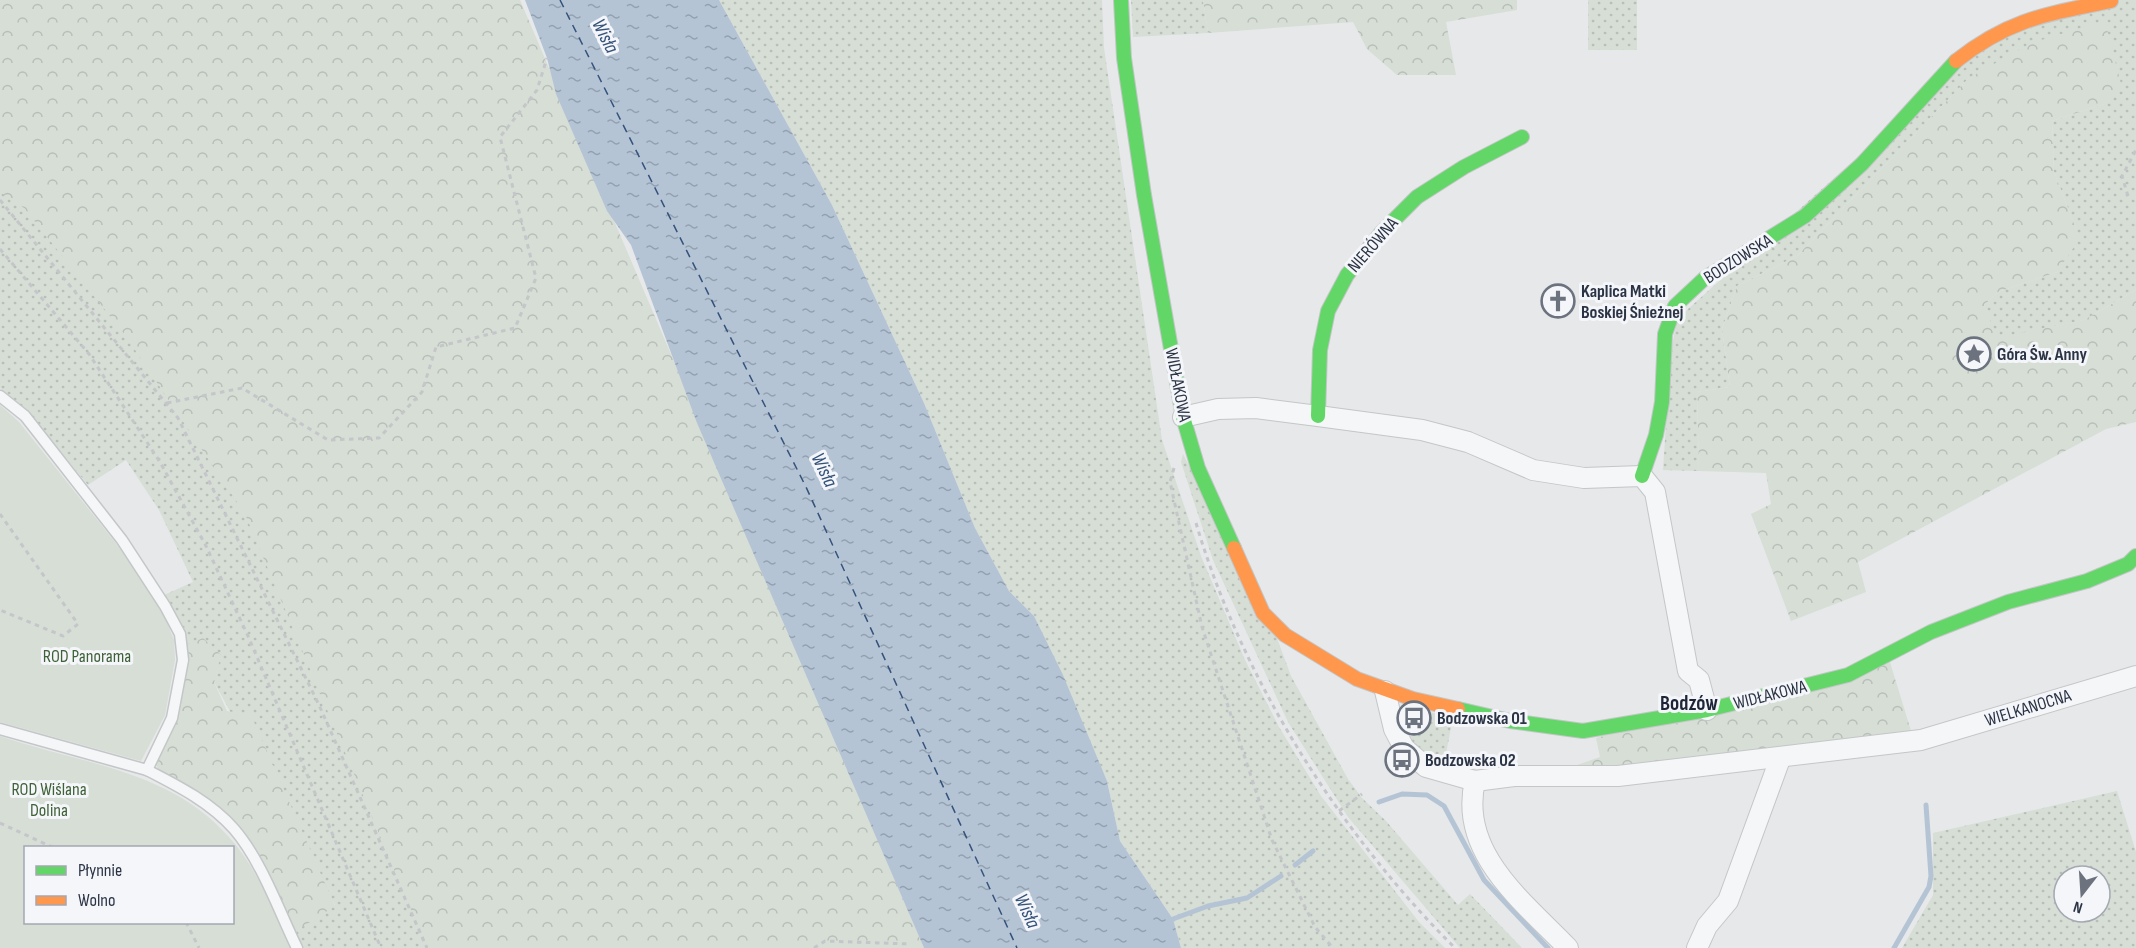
<svg xmlns="http://www.w3.org/2000/svg" width="2136" height="948" font-family="'Sofia Sans Condensed',sans-serif">
  <style>
    .grass { fill: url(#grass-dots); fill-rule: evenodd }
    .forest { fill: url(#forest-crowns) }
    .garden { fill: #d6ded6; fill-rule: evenodd }
    .water { fill: url(#water-ripples) }
    .lines { fill: none; stroke-linecap: round; stroke-linejoin: round }
    .stream { stroke: #b4c4d5; stroke-width: 5 }
    .ferry { stroke: #34527a; stroke-width: 1.5; stroke-dasharray: 8 6; stroke-linecap: butt }
    .lane-casing { stroke: #c4c6c8; stroke-width: 13 }
    .street-casing { stroke: #c4c6c8; stroke-width: 22 }
    .fast-casing { stroke: #c4c6c8; stroke-width: 16 }
    .slow-casing { stroke: #c4c6c8; stroke-width: 16 }
    .path { stroke: #c5c6ca; stroke-width: 3; stroke-dasharray: 4.5 4.5; stroke-linecap: butt }
    .lane { stroke: #f5f6f7; stroke-width: 10 }
    .street { stroke: #f5f6f7; stroke-width: 20 }
    .fast { stroke: #63d668; stroke-width: 14 }
    .slow { stroke: #ff974d; stroke-width: 14 }
    .labels { text-anchor: middle; dominant-baseline: central; stroke-width: 6; stroke-linejoin: round; paint-order: stroke }
    .street-label { font-size: 18px; fill: #2b3445; stroke: #f4f6f9 }
    .poi-label { font-size: 18px; font-weight: bold; fill: #2b3445; stroke: #f4f6f9; text-anchor: start }
    .park-label { font-size: 18px; fill: #3f6138; stroke: #f4f6f9 }
    .water-label { font-size: 20px; font-style: italic; fill: #34527a; stroke: #f4f6f9 }
    .quarter-label { font-size: 21px; font-weight: bold; fill: #1d2536; stroke: #f4f6f9 }
  </style>
  <defs>
    <pattern id="grass-dots" width="8" height="8" patternUnits="userSpaceOnUse" patternTransform="scale(1.5)"><rect width="8" height="8" fill="#d6ded6"/><path d="M2 2h.1M6 6h.1" fill="none" stroke="#b8bfb9" stroke-width="1.8" stroke-linecap="round"/></pattern>
    <pattern id="forest-crowns" width="20" height="18" patternUnits="userSpaceOnUse" patternTransform="scale(1.5)"><rect width="20" height="18" fill="#d6ded6"/><path d="M2 6a3 3 0 1 1 6 0M12 15a3 3 0 1 1 6 0" fill="none" stroke="#b8bfb9"/></pattern>
    <pattern id="water-ripples" width="26" height="14" patternUnits="userSpaceOnUse" patternTransform="scale(1.5)"><rect width="26" height="14" fill="#b4c4d5"/><path d="M2 4q2-2 4 0t4 0M15 11q2-2 4 0t4 0" fill="none" stroke="#93a0af"/></pattern>
  </defs>
  <rect width="100%" height="100%" fill="#e6e8ea"/>
  <g class="grass">
    <polygon points="0,0 603,948 301,948 293,933 335,905 214,682 220,655 184,646 164,595 193,582 159,510 126,460 88,485 33,418 0,388"/>
    <polygon points="719,0 1102,0 1104,48 1162,440 1201,556 1245,660 1279,727 1321,796 1419,922 1445,948 1181,948 1173,919 1120,841 1107,781 1034,616 1009,591 975,528 924,403 832,205"/>
    <polygon points="1131,0 1203,0 1208,33 1133,37"/>
    <rect x="1588" y="0" width="49" height="50"/>
    <polygon points="2114,0 2136,0 2136,290 2084,320 1996,339 1984,305 1998,292 2057,272 2076,229 2054,172 2052,121 2104,104 1969,78 1797,256 1737,286 1722,329 1730,387 1697,392 1699,471 1663,470 1671,349 1678,318 1959,66 2014,30"/>
    <polygon points="1183,454 1278,641 1291,676 1348,779 1362,798 1386,821 1458,905 1470,894 1522,948 1460,948 1348,817 1288,722 1213,560 1181,462"/>
    <path d="M1424 711 1453 717 1444 764C1431 759 1415 750 1410 736L1418 730Z"/>
    <path d="M2117 791 2136 852V948H1902L1933 895V833ZM2064 876H2100V912H2064Z"/>
  </g>
  <g class="forest">
    <polygon points="0,0 520,0 924,948 427,948 245,514 125,335 24,208 0,192"/>
    <polygon points="1203,0 1517,0 1517,10 1446,22 1456,75 1397,75 1367,49 1353,22 1208,33"/>
    <polygon points="2105,21 2121,84 2104,104 2052,121 2054,172 2076,229 2076,244 2057,272 1998,292 1984,305 1997,338 2084,320 2136,290 2136,422 2106,429 1858,562 1866,592 1791,621 1751,514 1771,504 1766,473 1699,471 1697,392 1730,387 1722,329 1737,286 1797,256 1969,78 2031,43"/>
    <polygon points="203,638 221,655 214,682 227,711 251,715 335,906 293,933 255,852 223,810 160,772 155,763 172,728 184,646"/>
    <polygon points="1889,659 1912,734 1615,773 1557,772 1600,757 1596,738"/>
  </g>
  <g class="garden">
    <polygon points="0,405 19,422 142,576 164,615 174,640 175,660 165,715 141,761 0,722"/>
    <path d="M0 736C80 764 168 769 228 836 257 867 273 910 291 948H0ZM26 848H232V922H26Z"/>
  </g>
  <polygon class="water" points="525,0 719,0 832,205 924,403 975,528 1009,591 1034,616 1063,675 1107,781 1120,841 1173,919 1181,948 924,948 697,423 631,245 607,211 556,94 547,58"/>
  <g class="lines">
    <g class="stream">
      <polyline points="1379,802 1402,794 1427,795 1444,806 1484,880 1548,948"/>
      <polyline points="1295,865 1313,851"/>
      <polyline points="1173,919 1208,906 1247,898 1281,876"/>
      <polyline points="1894,948 1929,887 1931,876 1926,805"/>
    </g>
    <polyline class="ferry" points="560,0 806,487 1017,948"/>
    <defs>
      <g id="lane">
        <polyline points="0,396 25,416 122,540 165,606 180,634 183,660 172,718 147,770 0,729"/>
        <path d="M147 770C178 786 210 802 234 829 261 860 279 911 297 948"/>
      </g>
      <g id="street">
        <polyline points="1183,417 1218,409 1256,408 1318,416 1422,430 1468,442 1533,470 1584,478 1642,476 1655,492 1688,671 1699,680 1707,710"/>
        <polyline points="1385,691 1394,729 1404,748 1426,767 1475,781 1514,776 1618,776 1921,740 2136,676"/>
        <path d="M1475 781C1458 853 1524 902 1568 948"/>
        <polyline points="1697,948 1707,926 1728,901 1780,759"/>
      </g>
      <g id="fast">
        <polyline points="1121,0 1124,58 1144,195 1183,417 1198,468 1234,548"/>
        <polyline points="1318,416 1320,350 1328,311 1347,275 1381,233 1417,197 1464,167 1522,137"/>
        <polyline points="1642,476 1656,435 1662,402 1665,334 1675,306 1705,278 1805,216 1862,164 1956,61"/>
        <polyline points="1458,709 1510,721 1583,731 1707,710 1848,675 1931,632 2008,602 2087,581 2128,564 2136,556"/>
      </g>
      <g id="slow">
        <path d="M1956 61C2009 19 2047 14 2111 1"/>
        <polyline points="1234,548 1263,613 1285,635 1357,679 1413,699 1458,709"/>
      </g>
    </defs>
    <use href="#lane" class="lane-casing"/>
    <use href="#street" class="street-casing"/>
    <use href="#fast" class="fast-casing"/>
    <use href="#slow" class="slow-casing"/>
    <g class="path">
      <polyline points="2128,196 2122,176 2136,150"/>
      <polyline points="0,200 178,418 319,705 427,948"/>
      <polyline points="0,249 89,354 160,462 206,546 248,636 381,948"/>
      <polyline points="167,403 242,388 328,440 379,438 422,392 436,347 515,328 536,278 500,137 537,90 547,58"/>
      <polyline points="1174,468 1170,482 1202,627 1272,840 1315,927 1333,948"/>
      <polyline points="0,514 78,624 63,636 0,610"/>
      <path d="M1196 523C1242 679 1340 834 1455 948"/>
      <polyline points="1339,811 1362,794"/>
      <polyline points="0,823 54,848"/>
      <polyline points="186,922 199,948"/>
      <polyline points="814,948 825,941 910,944"/>
    </g>
    <use href="#lane" class="lane"/>
    <use href="#street" class="street"/>
    <use href="#fast" class="fast"/>
    <use href="#slow" class="slow"/>
  </g>
  <defs>
    <symbol id="church-ring" viewBox="-11 -11 22 22"><circle r="9.5" fill="#f4f6f9" stroke="#6c737f" stroke-width="1.5"/><path d="M-1.2-6h2.4v3.5h3.3v2.4h-3.3V6h-2.4V-.1h-3.3v-2.4h3.3Z" fill="#6c737f"/></symbol>
    <symbol id="sight-ring" viewBox="-11 -11 22 22"><circle r="9.5" fill="#f4f6f9" stroke="#6c737f" stroke-width="1.5"/><path d="M0-6L1.8-2.2L6-1.7L2.9 1.2L3.7 5.4L0 3.3L-3.7 5.4L-2.9 1.2L-6-1.7L-1.8-2.2Z" fill="#6c737f"/></symbol>
    <symbol id="bus-ring" viewBox="-11 -11 22 22"><circle r="9.5" fill="#f4f6f9" stroke="#6c737f" stroke-width="1.5"/><path d="M-5-6H5V4H4V6H2V4H-2V6H-4V4H-5ZM-3.5-4V0h7V-4ZM-3.5 1.2v1.5H-2V1.2ZM2 1.2v1.5H3.5V1.2Z" fill="#6c737f"/></symbol>
  </defs>
  <g fill-rule="evenodd">
    <use href="#church-ring" x="1539" y="282" width="38" height="38"/>
    <use href="#sight-ring" x="1955" y="335" width="38" height="38"/>
    <use href="#bus-ring" x="1395" y="699" width="38" height="38"/>
    <use href="#bus-ring" x="1383" y="741" width="38" height="38"/>
  </g>
  <g class="labels">
    <g class="street-label">
      <text transform="translate(1373 245) rotate(-49)">NIERÓWNA</text>
      <text transform="translate(1738 259) rotate(-32)">BODZOWSKA</text>
      <text transform="translate(1178 385) rotate(79)">WIDŁAKOWA</text>
      <text transform="translate(1770 695) rotate(-14)">WIDŁAKOWA</text>
      <text transform="translate(2028 708) rotate(-17)">WIELKANOCNA</text>
    </g>
    <g class="poi-label">
      <text x="1581" y="291">Kaplica Matki<tspan x="1581" dy="21">Boskiej Śnieżnej</tspan></text>
      <text x="1997" y="354">Góra Św. Anny</text>
      <text x="1437" y="718">Bodzowska 01</text>
      <text x="1425" y="760">Bodzowska 02</text>
    </g>
    <g class="park-label">
      <text x="87" y="656">ROD Panorama</text>
      <text x="49" y="789">ROD Wiślana<tspan x="49" dy="21">Dolina</tspan></text>
    </g>
    <g class="water-label">
      <text transform="translate(605 36) rotate(63)">Wisła</text>
      <text transform="translate(824 470) rotate(64)">Wisła</text>
      <text transform="translate(1027 911) rotate(65)">Wisła</text>
    </g>
    <g class="quarter-label">
      <text x="1689" y="703">Bodzów</text>
    </g>
  </g>
  <rect x="24" y="846" width="210" height="78" fill="#f4f6f9" stroke="#a4a8b1" stroke-width="1.5"/>
  <rect x="36" y="866" width="30" height="9" fill="#63d668" stroke="#a4a8b1" stroke-width="1.5"/>
  <text x="78" y="876" font-size="18" fill="#2b3445">Płynnie</text>
  <rect x="36" y="896" width="30" height="9" fill="#ff974d" stroke="#a4a8b1" stroke-width="1.5"/>
  <text x="78" y="906" font-size="18" fill="#2b3445">Wolno</text>
  <g transform="translate(2082 894) rotate(197)"><circle r="28" fill="#f4f6f9" stroke="#a4a8b1" stroke-width="1.5"/>
  <path d="M0-4.5L10 22L0 15L-10 22Z" fill="#6c737f"/>
  <text y="-9" font-size="16" font-weight="bold" text-anchor="middle" fill="#2b3445">N</text>
  </g>
</svg>
